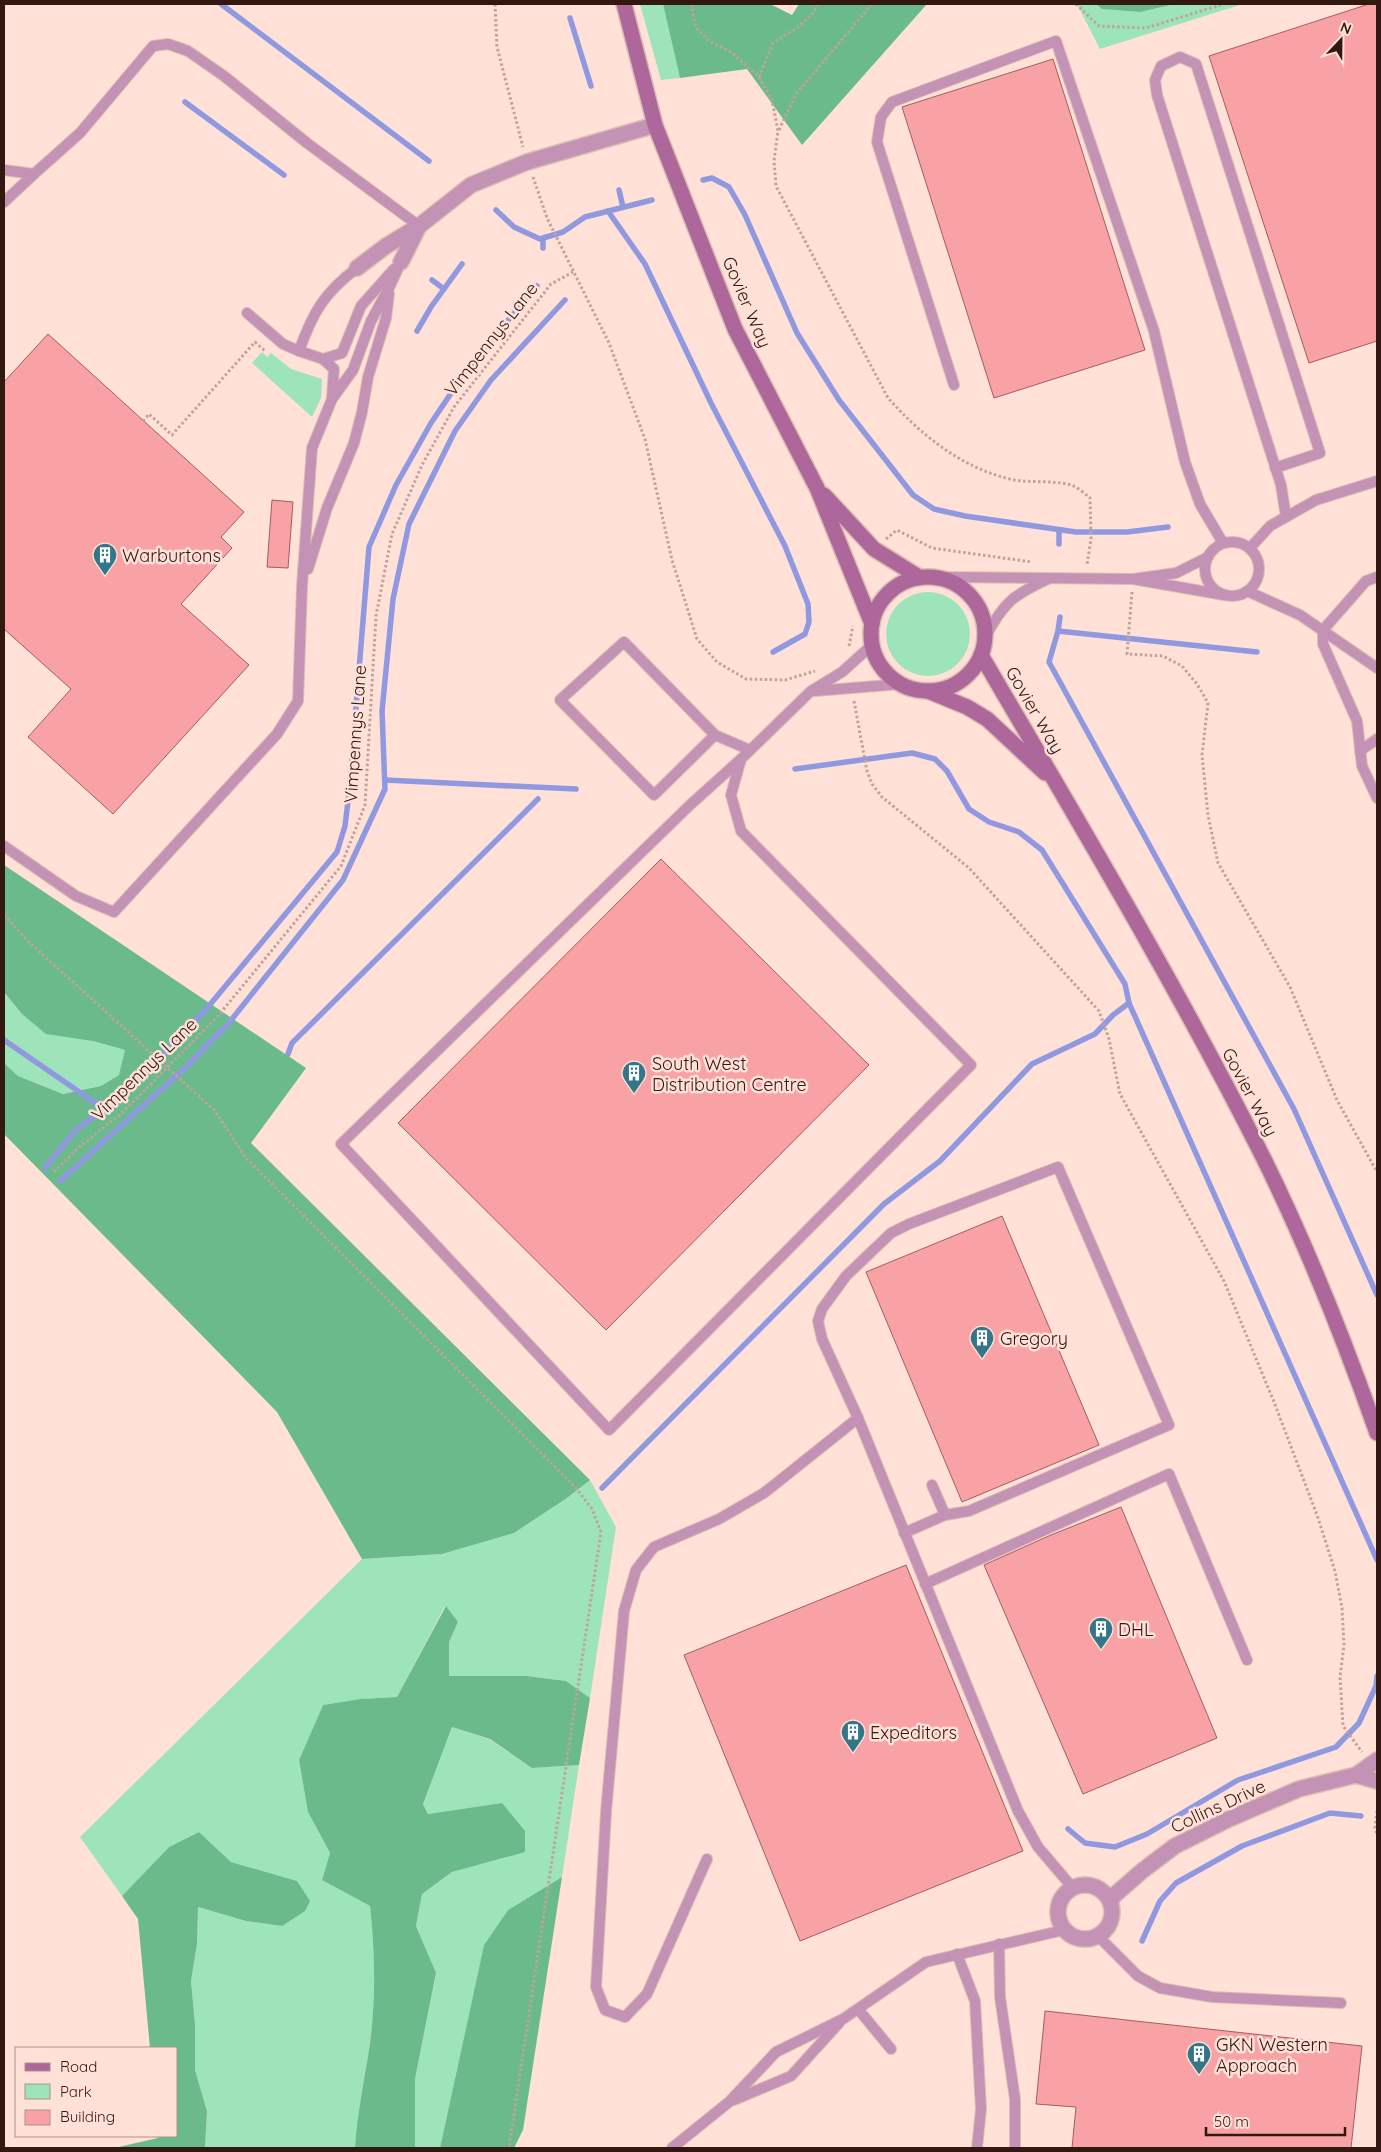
<svg xmlns="http://www.w3.org/2000/svg" width="1381" height="2152" font-family="Quicksand,sans-serif">
  <style>
    .green { fill: #9de4ba }
    .forest { fill: #6aba8c }
    .lines { fill: none; stroke-linecap: round; stroke-linejoin: round }
    .stream { stroke: #9099e0; stroke-width: 5.5 }
    .building { fill: #f9a2a5; stroke: #a15d60 }
    .lane-casing { stroke: #dabdb4; stroke-width: 12 }
    .street-casing { stroke: #dabdb4; stroke-width: 18 }
    .secondary-casing { stroke: #dabdb4; stroke-width: 18 }
    .path { stroke: #c0a39b; stroke-width: 3; stroke-dasharray: 2.5 2.5; stroke-linecap: butt }
    .lane { stroke: #c392b4; stroke-width: 10 }
    .street { stroke: #c392b4; stroke-width: 15 }
    .secondary { stroke: #ad679a; stroke-width: 15 }
    .labels { text-anchor: middle; dominant-baseline: central; stroke-width: 5; stroke-linejoin: round; paint-order: stroke }
    .street-label { font-size: 18px; fill: #331811; stroke: #ffe1d8 }
    .poi-label { font-size: 18px; fill: #331811; stroke: #ffe1d8; text-anchor: start }
  </style>
  <rect width="100%" height="100%" fill="#ffe1d8"/>
  <g class="green">
    <polygon points="640,4 663,4 680,78 661,80"/>
    <polygon points="1077,4 1096,4 1102,9 1140,12 1175,4 1243,4 1100,49"/>
    <polygon points="262,352 267,357 271,353 291,369 322,379 321,398 312,417 252,363"/>
    <circle cx="928" cy="634" r="42"/>
    <polygon points="4,992 22,1014 93,1041 125,1050 120,1075 101,1086 63,1094 18,1076 4,1063"/>
    <path d="M590 1480 616 1527 590 1698 566 1681 527 1676H449V1642L458 1622 445 1606 397 1697 360 1699 323 1705 299 1760 308 1812 330 1853 322 1880 370 1906C375 1952 376 1997 370 2043 365 2078 357 2112 355 2148H205L207 2111 195 2070V2024L191 1980 197 1944 198 1907 246 1921 282 1926 297 1881 231 1862 199 1832 169 1847 122 1896 80 1837 362 1559 442 1554 514 1533 567 1498Z"/>
    <polygon points="452,1727 489,1739 532,1768 579,1765 562,1877 508,1910 484,1945 440,2148 415,2148 415,2079 436,1974 416,1926 422,1894 452,1872 525,1851 502,1803 428,1814 423,1804"/>
  </g>
  <g class="forest">
    <polygon points="663,4 770,4 792,15 799,4 927,4 802,145 747,69 680,78"/>
    <polygon points="1096,4 1175,4 1140,12 1102,9"/>
    <polygon points="4,865 306,1068 251,1143 590,1480 567,1498 514,1533 442,1554 362,1559 277,1412 4,1134 4,1063 18,1076 63,1094 101,1086 119,1075 125,1050 93,1041 46,1034 22,1014 4,992"/>
    <path d="M446 1606 458 1622 449 1642V1676H527L566 1681 590 1698 579 1765 532 1768 490 1739 452 1727 423 1804 428 1814 502 1803 525 1831V1852L452 1872 422 1894 416 1926 436 1973 415 2079V2148H355C357 2112 365 2078 370 2043 376 1997 375 1952 370 1906L322 1880 330 1853 308 1812 299 1760 323 1705 360 1699 397 1697Z"/>
    <polygon points="199,1832 231,1862 297,1881 310,1901 305,1911 282,1926 246,1921 198,1907 197,1944 191,1981 195,2024 195,2070 207,2111 205,2148 114,2148 158,2138 159,2136 176,2136 176,2048 150,2048 138,1919 122,1896 169,1847"/>
    <polygon points="562,1877 523,2130 514,2148 440,2148 484,1945 508,1910"/>
  </g>
  <g class="lines">
    <g class="stream">
      <polyline points="221,4 429,161"/>
      <polyline points="570,18 591,86"/>
      <polyline points="185,102 284,175"/>
      <polyline points="703,180 712,178 729,187 745,215 797,333 839,400 913,495 934,509 965,516 1076,532 1127,532 1168,527"/>
      <polyline points="619,190 623,207"/>
      <polyline points="496,210 514,227 540,239 563,232 585,217 652,200"/>
      <polyline points="608,211 645,264 711,403 785,546 808,604 809,622 805,634 773,652"/>
      <polyline points="543,238 543,248"/>
      <polyline points="432,280 444,289"/>
      <polyline points="417,331 431,307 462,264"/>
      <polyline points="1059,530 1059,544"/>
      <polyline points="1060,617 1058,631 1049,662 1294,1109 1377,1295"/>
      <polyline points="1058,631 1257,652"/>
      <polyline points="795,769 912,753 935,759 947,771 969,809 989,822 1019,832 1042,850 1125,984 1129,1003 1377,1560"/>
      <polyline points="385,780 576,789"/>
      <polyline points="4,1040 104,1109"/>
      <polyline points="288,1054 292,1043 538,799"/>
      <polyline points="45,1168 75,1131 124,1093 203,1013 337,852 345,826 349,793 369,547 396,485 431,423 468,368 537,286"/>
      <polyline points="60,1181 185,1068 228,1024 343,880 385,789 382,711 393,599 409,524 455,431 491,380 565,300"/>
      <polyline points="602,1488 884,1204 940,1161 1032,1064 1095,1034 1113,1015 1129,1003"/>
      <polyline points="1068,1829 1085,1843 1115,1847 1147,1834 1238,1780 1336,1747 1359,1723 1376,1686 1377,1676"/>
      <polyline points="1142,1941 1160,1901 1176,1883 1242,1846 1330,1813 1361,1816"/>
    </g>
  </g>
  <g class="building">
    <polygon points="1369,4 1377,4 1377,341 1309,363 1209,56"/>
    <polygon points="1053,59 1145,350 994,398 902,107"/>
    <polygon points="48,334 244,512 221,537 232,548 181,604 249,665 113,814 28,737 71,689 4,629 4,382"/>
    <polygon points="272,500 293,502 288,568 267,567"/>
    <polygon points="661,859 869,1065 606,1330 398,1123"/>
    <polygon points="1002,1216 1099,1445 962,1502 866,1272"/>
    <polygon points="1121,1507 1217,1738 1083,1794 984,1565 1051,1535"/>
    <polygon points="906,1565 1023,1851 800,1941 684,1655"/>
    <polygon points="1045,2011 1362,2046 1351,2148 1072,2148 1076,2107 1036,2104"/>
  </g>
  <g class="lines">
    <defs>
      <g id="lane">
        <polyline points="4,170 34,174 80,133 153,46 168,44 188,51 224,76 307,143 419,226"/>
        <polyline points="4,202 34,174"/>
        <path d="M357 268C324 293 313 312 299 351L323 359 342 353 361 306 394 269"/>
        <polyline points="247,313 283,344 299,351"/>
        <polyline points="323,359 334,369 332,398"/>
        <polyline points="954,385 877,142 881,117 892,102 1056,41 1154,331 1185,462 1200,504 1223,543"/>
        <polyline points="1275,468 1320,453 1196,64 1180,57 1161,66 1155,80 1157,95 1281,485 1286,517"/>
        <circle cx="1232" cy="569" r="27"/>
        <polyline points="1250,548 1270,526 1316,500 1377,481"/>
        <polyline points="1208,557 1176,573 1133,579 1224,595"/>
        <polyline points="308,569 327,508 354,443 362,412 368,377 386,318 389,294"/>
        <polyline points="935,577 1133,579"/>
        <polyline points="1377,577 1366,581 1323,630 1323,644 1357,721 1362,766 1377,798"/>
        <polyline points="1247,591 1300,615 1377,668"/>
        <path d="M985 638C1003 603 1013 595 1048 579"/>
        <polyline points="815,691 901,684"/>
        <polyline points="715,735 654,795 560,700 624,642 715,735 750,750"/>
        <polyline points="1360,751 1377,739"/>
        <polyline points="741,759 731,795 741,831 971,1065 609,1430 341,1144 690,805 741,759 811,691 842,672 872,645"/>
        <polyline points="4,846 76,896 114,912 277,734 298,701 302,586 312,448 332,399 353,370 371,321 389,288 401,262"/>
        <polyline points="932,1485 945,1515"/>
        <polyline points="904,1533 945,1515 969,1511 1169,1425 1058,1167 909,1224 891,1233 846,1276 822,1309 818,1321 822,1339 858,1418 1018,1811 1038,1847 1072,1887"/>
        <polyline points="925,1584 1169,1474 1247,1660"/>
        <polyline points="707,1859 647,1994 625,2017 605,2010 596,1987 606,1812 624,1611 636,1570 654,1547 719,1519 764,1493 858,1418"/>
        <polyline points="1098,1936 1138,1976 1160,1988 1212,1997 1341,2003"/>
        <polyline points="999,1944 1000,1997 1015,2099 1015,2148"/>
        <polyline points="957,1954 975,2001 981,2109 977,2148"/>
        <polyline points="858,2009 891,2049"/>
        <polyline points="734,2100 791,2076 839,2023"/>
        <polyline points="672,2148 729,2102 776,2052 843,2019 926,1962 1064,1930"/>
      </g>
      <g id="street">
        <polyline points="401,262 419,226"/>
        <polyline points="357,268 386,246 419,226 471,185 527,162 655,125"/>
        <polyline points="1356,1775 1377,1781"/>
        <circle cx="1085" cy="1912" r="27"/>
        <polyline points="1110,1899 1142,1871 1175,1846 1229,1819 1299,1789 1356,1775 1377,1760"/>
      </g>
      <g id="secondary">
        <polyline points="624,4 655,125 735,329 817,488 872,624"/>
        <polyline points="824,495 874,549 919,577"/>
        <circle cx="928" cy="634" r="57"/>
        <path d="M981 655C1078 821 1177 986 1263 1157 1307 1246 1344 1339 1377 1433"/>
        <polyline points="928,691 967,707 987,719 1045,773"/>
      </g>
    </defs>
    <use href="#lane" class="lane-casing"/>
    <use href="#street" class="street-casing"/>
    <use href="#secondary" class="secondary-casing"/>
    <g class="path">
      <polyline points="495,4 497,47 523,147"/>
      <path d="M691 4 696 28 708 40 731 52 759 77 772 100 778 131 774 161 776 186 888 398C922 436 963 469 1014 480 1033 483 1053 480 1071 485 1078 487 1085 494 1090 498L1091 539 1087 565"/>
      <polyline points="1076,4 1099,26 1146,28 1224,4"/>
      <polyline points="759,77 773,43 798,27 813,13 818,4"/>
      <polyline points="779,130 796,94 872,4"/>
      <polyline points="533,177 547,218 609,343 645,439 672,560 697,639 717,662 746,679 785,680 815,671"/>
      <polyline points="143,421 149,414 172,435 255,342 265,351"/>
      <polyline points="886,539 897,530 932,548 1032,562"/>
      <polyline points="1132,592 1127,654 1163,656 1182,666 1197,684 1208,703 1202,755 1208,815 1218,863 1290,987 1337,1100 1377,1172"/>
      <polyline points="849,646 853,626"/>
      <polyline points="854,701 867,771 872,784 882,797 969,868 1099,1011 1109,1039 1120,1094 1224,1281 1274,1402 1317,1515 1335,1571 1342,1608 1344,1645 1340,1677 1343,1726 1362,1752"/>
      <polyline points="4,915 30,943 214,1110 246,1158 576,1488 592,1509 601,1532 509,2148"/>
      <polyline points="54,1172 76,1150 124,1111 218,1016 341,866 365,805 376,616 392,534 422,465 454,407 551,284 573,272"/>
      <polyline points="1377,1811 1375,1828 1377,1835"/>
    </g>
    <use href="#lane" class="lane"/>
    <use href="#street" class="street"/>
    <use href="#secondary" class="secondary"/>
  </g>
  <defs>
    <symbol id="building-pin" viewBox="-11 -11 22 30"><path d="M0 17L-7.5 6A9.5 9.5 0 1 1 7.5 6Z" fill="#337687" stroke="#ffe1d8"/><path d="M-4-6H4V6H1V3H-1V6H-4ZM-2.5-4.3h1.7v1.8h-1.7ZM.8-4.3h1.7v1.8H.8ZM-2.5-1h1.7V.8h-1.7ZM.8-1h1.7V.8H.8Z" fill="#fff"/></symbol>
  </defs>
  <g fill-rule="evenodd">
    <use href="#building-pin" x="91" y="541" width="28" height="38"/>
    <use href="#building-pin" x="620" y="1059" width="28" height="38"/>
    <use href="#building-pin" x="968" y="1324" width="28" height="38"/>
    <use href="#building-pin" x="1087" y="1615" width="28" height="38"/>
    <use href="#building-pin" x="839" y="1718" width="28" height="38"/>
    <use href="#building-pin" x="1185" y="2040" width="28" height="38"/>
  </g>
  <g class="labels">
    <g class="street-label">
      <text transform="translate(747 302) rotate(67)">Govier Way</text>
      <text transform="translate(491 339) rotate(-52)">Vimpennys Lane</text>
      <text transform="translate(1035 710) rotate(60)">Govier Way</text>
      <text transform="translate(355 734) rotate(-86)">Vimpennys Lane</text>
      <text transform="translate(144 1069) rotate(-44)">Vimpennys Lane</text>
      <text transform="translate(1250 1092) rotate(62)">Govier Way</text>
      <text transform="translate(1218 1806) rotate(-25)">Collins Drive</text>
    </g>
    <g class="poi-label">
      <text x="122" y="555">Warburtons</text>
      <text x="652" y="1063">South West<tspan x="652" dy="21">Distribution Centre</tspan></text>
      <text x="1000" y="1338">Gregory</text>
      <text x="1118" y="1629">DHL</text>
      <text x="870" y="1732">Expeditors</text>
      <text x="1216" y="2044">GKN Western<tspan x="1216" dy="21">Approach</tspan></text>
    </g>
  </g>
  <rect width="1381" height="2152" fill="none" stroke="#331811" stroke-width="10"/>
  <rect x="15" y="2047" width="162" height="90" fill="#ffe1d8" stroke="#ad9188"/>
  <rect x="25" y="2063" width="25" height="8" fill="#ad679a" stroke="#ad9188"/>
  <text x="60" y="2072" font-size="15" fill="#331811">Road</text>
  <rect x="25" y="2084" width="25" height="15" fill="#9de4ba" stroke="#ad9188"/>
  <text x="60" y="2097" font-size="15" fill="#331811">Park</text>
  <rect x="25" y="2110" width="25" height="15" fill="#f9a2a5" stroke="#ad9188"/>
  <text x="60" y="2122" font-size="15" fill="#331811">Building</text>
  <g transform="translate(1341 40) rotate(22)" stroke="#ffe1d8" stroke-width="4" paint-order="stroke">
  <path d="M0-4L9 19L0 12L-9 19Z" fill="#331811"/>
  <text y="-8" font-size="14" font-weight="bold" text-anchor="middle" fill="#331811">N</text>
  </g>
  <path d="M1206 2127v8h139v-8" fill="none" stroke="#331811" stroke-width="2.5"/>
  <text x="1214" y="2127" font-size="15" fill="#331811" stroke="#ffe1d8" stroke-width="4" paint-order="stroke">50 m</text>
</svg>
